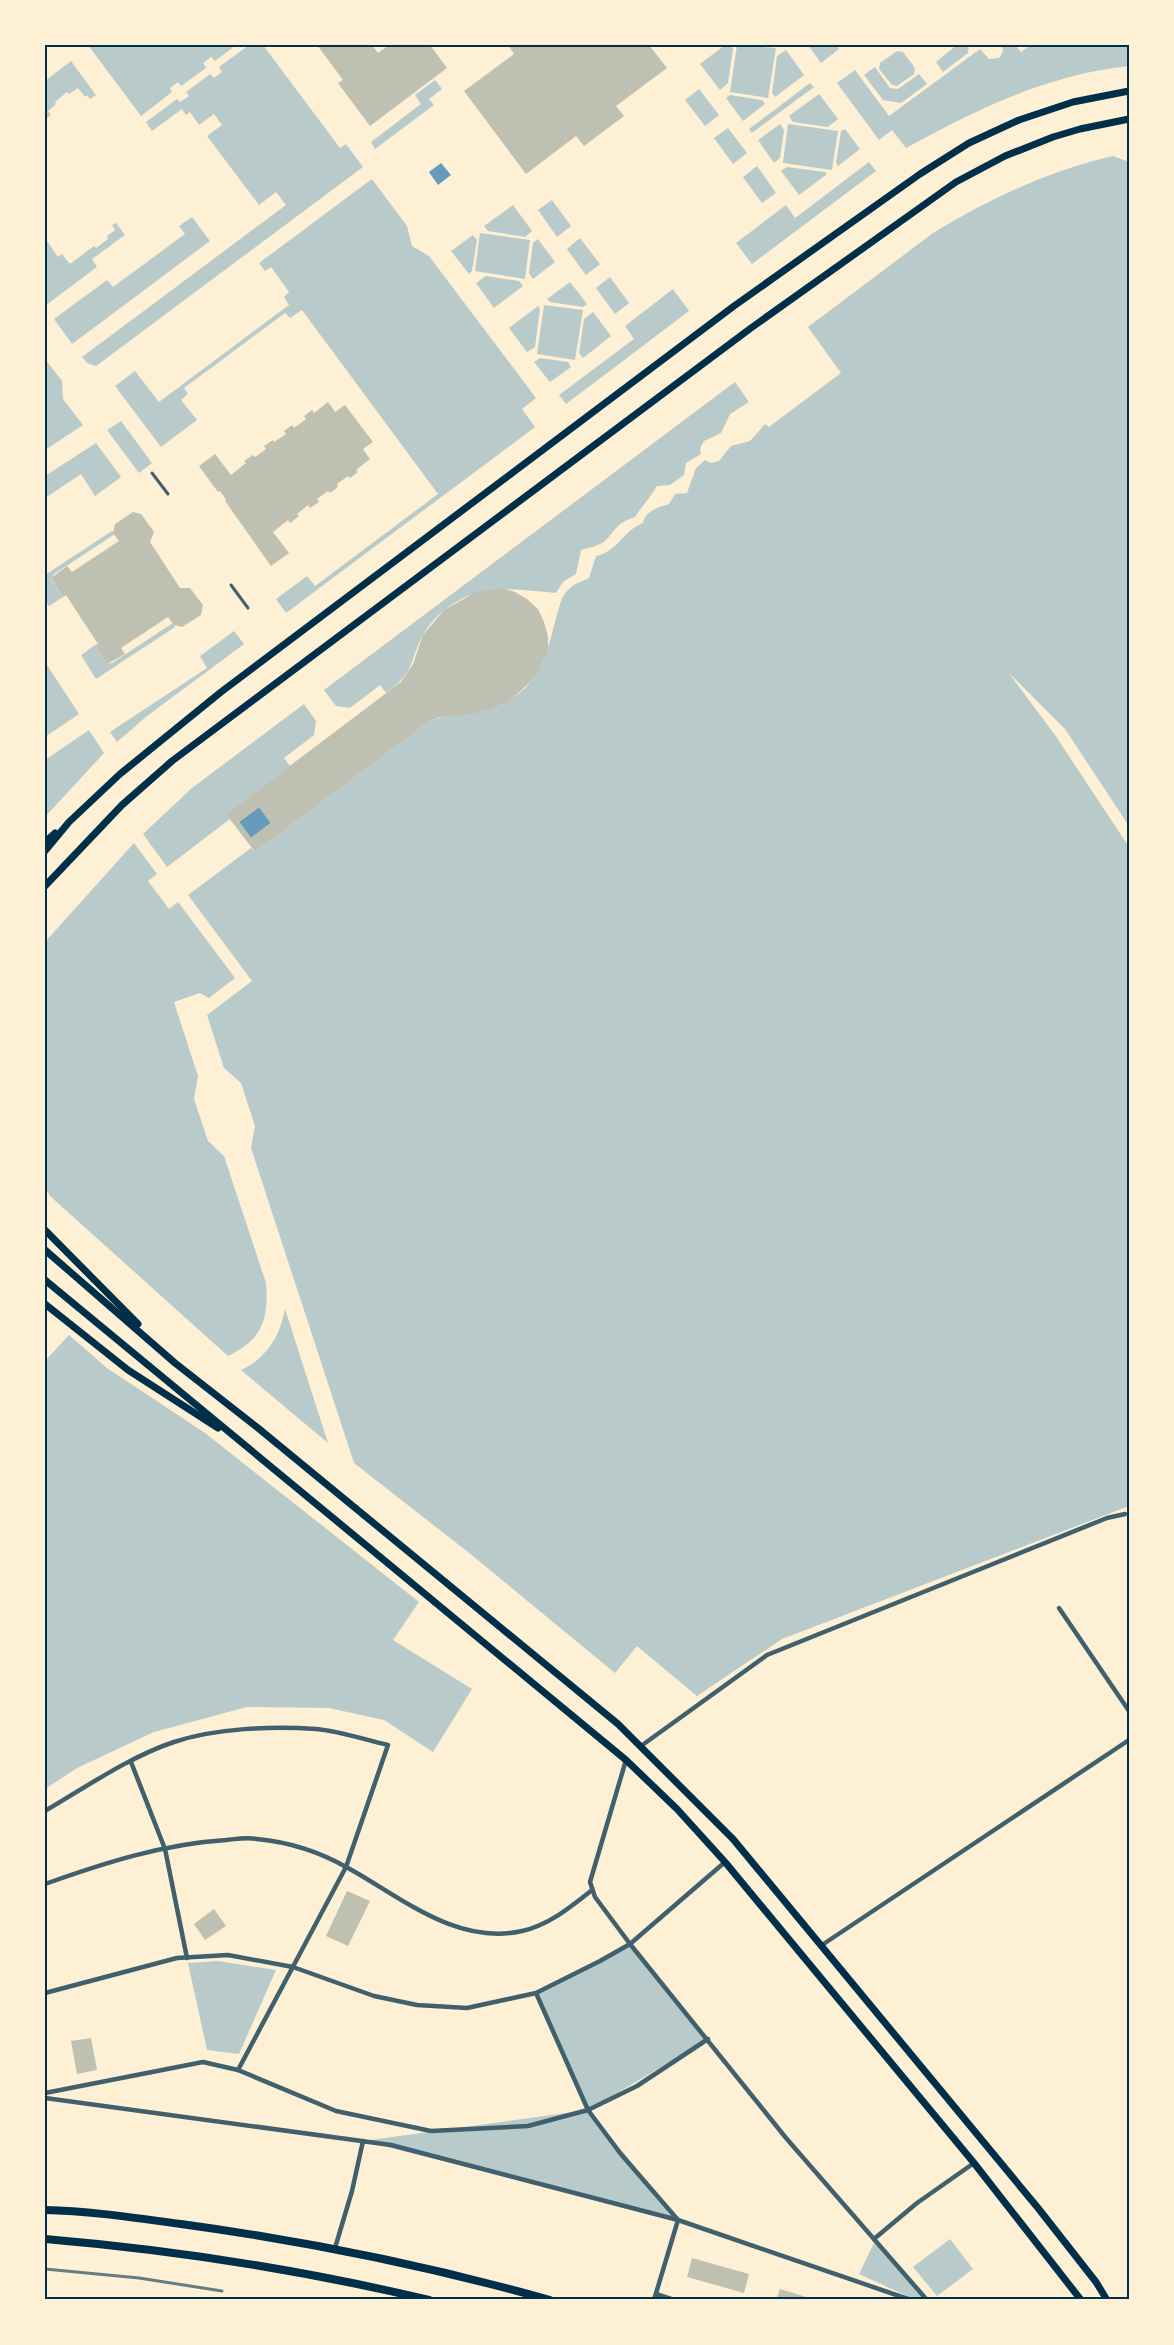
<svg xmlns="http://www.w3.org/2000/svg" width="1174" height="2345" font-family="Barlow,sans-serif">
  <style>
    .green { fill: #b9caca }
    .water { fill: #669bbc }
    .building { fill: #bec0b2; fill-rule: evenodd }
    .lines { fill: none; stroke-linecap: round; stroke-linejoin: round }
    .pedestrian { stroke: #3f606c; stroke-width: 3 }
    .minor { stroke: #3f606c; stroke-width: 4.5 }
    .primary { stroke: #003049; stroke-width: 7 }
    .trunk { stroke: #003049; stroke-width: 8 }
    .rail { stroke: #657d81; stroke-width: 3 }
    .neatline { fill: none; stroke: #003049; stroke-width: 2 }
  </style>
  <rect width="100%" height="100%" fill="#fdf0d5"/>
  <g class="green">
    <polygon points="88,45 236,45 215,61 211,57 203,63 206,68 181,86 178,82 170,88 172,92 141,116"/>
    <polygon points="249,45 263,45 340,148 346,144 363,167 96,366 87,363 82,357 286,205 276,192 259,205 207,136 222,125 214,114 199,125 190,112 186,115 182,109 152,131 146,122 177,99 180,102 189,96 186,92 210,74 214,78 222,72 219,67"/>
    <polygon points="725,45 730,45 733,49 728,83 720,90 700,64"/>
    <polygon points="737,45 776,48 768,98 730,92"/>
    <polygon points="808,45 836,45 839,49 821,63"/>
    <polygon points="957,45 969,45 968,53 943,72 936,62"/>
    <path d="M1002 45H1015L1021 52 1031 45H1129V66C1049 74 975 110 906 148L892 130 879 140 837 83 855 70 889 116 980 49 989 59 999 58 1003 52Z"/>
    <polygon points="786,50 804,75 775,97 772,93 777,56"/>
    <polygon points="897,51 903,52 915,68 914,74 897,86 892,85 879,69 880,63"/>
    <polygon points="71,61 96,95 90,99 87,95 85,97 78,88 69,94 67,92 55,102 56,104 48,111 51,115 47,118 45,115 45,81"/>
    <polygon points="875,67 890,88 898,89 919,74 927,84 901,103 883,100 864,75"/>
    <polygon points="435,80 442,89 429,99 434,105 375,149 371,142 421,104 415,95"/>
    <polygon points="810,83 814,87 752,133 749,129"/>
    <polygon points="699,89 719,115 705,126 685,100"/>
    <polygon points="819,94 838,119 828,127 793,122 789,116"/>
    <polygon points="730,95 762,100 765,104 743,121 726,98"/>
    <polygon points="780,124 784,130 780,158 774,163 758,140"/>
    <polygon points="788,124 838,131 832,170 783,163"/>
    <polygon points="728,128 747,153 733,164 714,138"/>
    <polygon points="845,129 860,149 838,166 836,163 841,131"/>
    <path d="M1113 156 1129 162V826L1065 729 1008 672 1055 735 1129 847V1506L782 1639 697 1696 637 1646 615 1673 468 1552 354 1463 251 1148 255 1126 241 1083 224 1068 207 1015 252 981 188 895 251 848 255 852 430 721C456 710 484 715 510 700 540 682 548 650 556 618 559 608 561 596 569 589 573 584 583 581 589 578L596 556C617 552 624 530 643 523 645 511 659 507 669 504L675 494 687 493 696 468 705 460 711 463 719 461 731 446 750 441 765 424 769 427 841 373 808 327 933 233C989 199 1048 171 1113 156Z"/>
    <polygon points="869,162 876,171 752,264 736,243 786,205 795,218"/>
    <polygon points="757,166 776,193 762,203 743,177"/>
    <polygon points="787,167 825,172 827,174 799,195 781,171"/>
    <polygon points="372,179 407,226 412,246 429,256 536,398 522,409 535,427 286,613 276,599 307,576 315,586 438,494 302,310 290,318 285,313 184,388 188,394 181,400 197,420 161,447 115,386 135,371 159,402 289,305 284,297 289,292 271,267 265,271 259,263"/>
    <polygon points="552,200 571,226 557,237 538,210"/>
    <polygon points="513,205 532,231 525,237 488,231 484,226"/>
    <polygon points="192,217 210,241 72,344 54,319 107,280 113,287 185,234 179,226"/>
    <polygon points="116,223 125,235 92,259 97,267 45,306 45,238 58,257 62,254 70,264 94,246 96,248 108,239 107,236 115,230 112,225"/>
    <polygon points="480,233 530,240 525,279 475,271"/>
    <polygon points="473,235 477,240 472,271 469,274 451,251"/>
    <polygon points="580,238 600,264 586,275 567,249"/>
    <polygon points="538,239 555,262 533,279 529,273 533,243"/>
    <polygon points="486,276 519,281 523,286 494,308 476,283"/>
    <polygon points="610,277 629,303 615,314 596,288"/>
    <polygon points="570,282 587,304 583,307 550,302 547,299"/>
    <polygon points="673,289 689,311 566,404 559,395 634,339 625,326"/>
    <polygon points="544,305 583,310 575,360 537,354"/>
    <polygon points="538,306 540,309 535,347 527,352 509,328"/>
    <polygon points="593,312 611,336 583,358 579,353 584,319"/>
    <polygon points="540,358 568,362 571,367 550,382 534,362"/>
    <polygon points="45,359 62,381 63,399 83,425 45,450"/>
    <path d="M735 382 749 402 730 414 721 433 704 441 700 448 701 454 686 463 684 475 670 485 657 486C650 498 642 506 635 517 616 523 617 529 605 541 599 546 588 548 581 550L576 574 563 582 556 593C517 590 483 582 450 606 439 613 428 625 422 637 408 665 415 672 386 693L380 685 350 708 336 706 324 690Z"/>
    <polygon points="121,421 152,463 139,473 107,430"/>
    <polygon points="96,443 121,477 95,496 81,474 45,498 45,476"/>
    <polygon points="112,531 115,534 54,574 51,579 63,597 49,606 45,601 45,575"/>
    <polygon points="173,623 175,627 96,679 81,655 95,645 107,664 112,663"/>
    <polygon points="234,631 244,644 147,716 117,742 110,732 207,668 200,656"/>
    <polygon points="45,662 79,714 45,737"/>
    <polygon points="304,704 316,721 314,735 284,758 290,766 226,814 230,819 167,867 143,834 192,788"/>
    <polygon points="89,730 104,753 45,817 45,760"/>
    <path d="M134 843 157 874 148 881 169 909 178 902 235 978 209 998 200 993 174 1002 198 1076 194 1099 208 1141 224 1156 266 1283C269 1319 262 1340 228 1356L50 1196 45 1188V942Z"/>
    <path d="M285 1309 328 1443 241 1370C267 1358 280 1336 285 1309Z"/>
    <polygon points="69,1335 107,1368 205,1433 419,1602 393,1640 472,1689 433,1752 384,1720 329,1708 247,1707 154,1732 77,1768 45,1789 45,1361"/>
    <polygon points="630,1944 708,2039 589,2110 678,2220 363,2141 588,2110 536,1993"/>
    <polygon points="218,1961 276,1970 239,2054 207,2050 188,1963"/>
    <polygon points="950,2239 973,2269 937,2296 913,2267"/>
    <polygon points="875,2241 925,2300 916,2300 859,2274"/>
  </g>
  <g class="water">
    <polygon points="441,163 451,175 438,185 429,172"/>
    <polygon points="259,807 271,823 251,838 239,822"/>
  </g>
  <g class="building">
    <polygon points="317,45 372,45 378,53 389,45 430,45 447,68 370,126 338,83 343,80"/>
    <polygon points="508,45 649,45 667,68 616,106 624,116 584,146 576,136 526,174 464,91 514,54"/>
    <polygon points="328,402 335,412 345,405 373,442 363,449 370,459 356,470 358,472 350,478 348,476 337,484 338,487 330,493 328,491 317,499 319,502 310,508 308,505 297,514 299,516 290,523 288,520 273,532 289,553 271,566 225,501 226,500 220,491 218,492 199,466 215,454 231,475 246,463 244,461 253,455 255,457 266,449 264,446 273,440 274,442 286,434 284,431 292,425 294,428 306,419 304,416 312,410 314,413"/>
    <polygon points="133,512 141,514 154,532 150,542 180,588 190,588 203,605 201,615 182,627 174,625 168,617 121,648 125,654 107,664 95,645 98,644 66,595 63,597 51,578 67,566 72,572 119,541 113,533 115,524"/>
    <path d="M502 588 515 592 527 599 538 609 544 622 548 636V650L537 674 529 683 511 700 491 709 471 714 439 717 430 721 255 852 226 814 401 682 413 664 423 635 444 610 476 592ZM259 807 271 823 251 838 239 822Z"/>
    <polygon points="347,1891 370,1901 348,1946 326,1936"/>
    <polygon points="214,1909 226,1926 205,1940 194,1924"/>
    <polygon points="91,2038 97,2070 77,2074 71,2041"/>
    <polygon points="692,2258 749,2274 744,2293 687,2277"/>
    <polygon points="780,2289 813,2299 813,2300 776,2300"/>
  </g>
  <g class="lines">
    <g class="pedestrian">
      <polyline points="152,473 168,494"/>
      <polyline points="231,585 248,608"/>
    </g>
    <g class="minor">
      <polyline points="1059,1608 1129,1711"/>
      <polyline points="641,1746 767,1655 1107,1518 1125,1514"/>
      <polyline points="626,1760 590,1882 595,1897 630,1944 786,2138 927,2300"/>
      <polyline points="131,1762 165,1849 187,1958"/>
      <path d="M45 1811C86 1787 129 1757 174 1742 216 1728 272 1726 316 1729 340 1731 365 1740 388 1745L346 1867 238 2070"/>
      <path d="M45 1884C104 1863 163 1844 226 1840 236 1839 247 1837 257 1839 289 1842 320 1852 348 1868 401 1897 457 1946 522 1931 549 1925 572 1906 592 1890"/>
      <polyline points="822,1945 1129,1740"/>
      <polyline points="45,1993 177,1958 228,1955 293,1967 374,1996 417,2005 467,2008 536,1993 600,1961 630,1944 725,1862"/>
      <polyline points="536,1993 588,2110 620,2153 678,2220 654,2300"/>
      <polyline points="45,2093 203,2062 238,2070 336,2111 431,2131 528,2126 588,2110 637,2086 708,2039"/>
      <polyline points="45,2098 391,2145 678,2220 911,2300"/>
      <polyline points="874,2239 917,2203 974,2163"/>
      <polyline points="335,2248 352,2191 363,2141"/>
      <polyline points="656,2294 674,2300"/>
    </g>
    <g class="primary">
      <polyline points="45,842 55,833"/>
      <polyline points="45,851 69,822 120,774 221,692 734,306 920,174 969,143 1019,120 1073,102 1129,91"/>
      <polyline points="45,886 122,805 172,761 751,328 956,182 1005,156 1053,137 1080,129 1129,119"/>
      <polyline points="45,1230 138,1324"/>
      <polyline points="45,1250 175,1363 258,1428 618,1724 733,1839 1038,2208 1096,2282 1107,2300"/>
      <polyline points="45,1280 626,1760 677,1809 725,1862 974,2163 1081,2300"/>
      <polyline points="45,1304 128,1370 218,1428"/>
    </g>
    <g class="trunk">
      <path d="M45 2210C90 2211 136 2218 181 2224 306 2241 429 2266 550 2300"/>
      <path d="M45 2239C175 2250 303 2270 429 2300"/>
    </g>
    <polyline class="rail" points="45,2269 139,2278 222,2291"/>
  </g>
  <rect width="1174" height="2345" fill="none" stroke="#fdf0d5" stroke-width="93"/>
  <rect x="46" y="46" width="1082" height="2252" class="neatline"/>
</svg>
